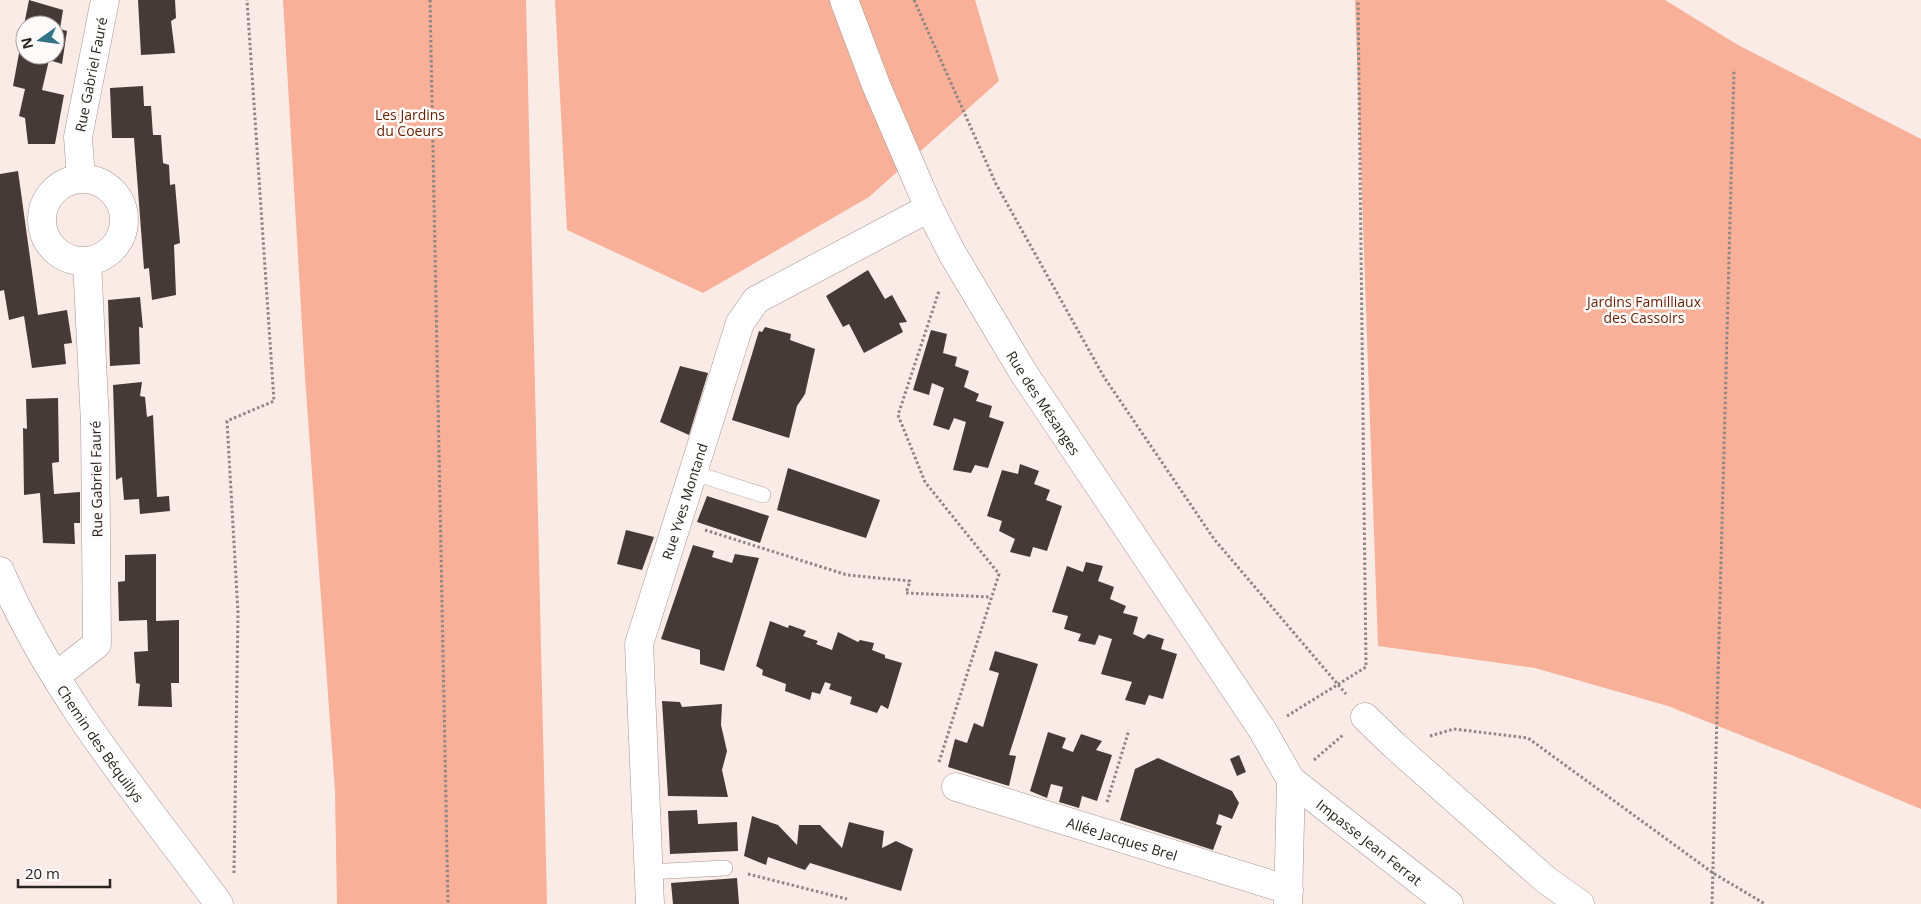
<svg xmlns="http://www.w3.org/2000/svg" width="1921" height="904" font-family="'Open Sans',sans-serif">
  <style>
    .green { fill: #f9b098 }
    .building { fill: #453a36 }
    .lines { fill: none; stroke-linecap: round; stroke-linejoin: round }
    .service-casing { stroke: #a39591; stroke-width: 16 }
    .minor-casing { stroke: #a39591; stroke-width: 29 }
    .path { stroke: #8f8582; stroke-width: 3; stroke-dasharray: 2.5 2.5; stroke-linecap: butt }
    .service { stroke: #fff; stroke-width: 15 }
    .minor { stroke: #fff; stroke-width: 28 }
    .labels { text-anchor: middle; dominant-baseline: central; stroke-width: 5; stroke-linejoin: round; paint-order: stroke }
    .street-label { font-size: 14px; fill: #292422; stroke: #fefbfa }
    .park-label { font-size: 14px; fill: #651f03; stroke: #fefbfa }
  </style>
  <rect width="100%" height="100%" fill="#faebe6"/>
  <g class="green">
    <polygon points="283,0 526,0 547,904 337,904 335,791 305,377"/>
    <polygon points="555,0 975,0 999,81 869,197 703,293 567,230"/>
    <polygon points="1355,0 1665,0 1738,45 1921,139 1921,809 1811,763 1668,706 1535,668 1378,646"/>
  </g>
  <g class="building">
    <polygon points="29,0 63,10 60,29 67,31 62,64 49,60 42,90 64,95 55,144 28,144 25,118 19,116 25,89 13,86 24,26 25,55 55,55 55,25 24,25"/>
    <polygon points="138,0 175,0 176,18 171,21 175,53 141,55"/>
    <polygon points="143,86 144,106 151,106 153,135 161,135 163,163 169,165 170,185 175,184 180,243 174,245 176,295 152,300 149,268 144,269 134,138 112,138 110,88"/>
    <polygon points="18,171 38,315 67,310 72,343 64,344 66,364 32,368 24,316 9,320 4,290 0,291 0,174"/>
    <polygon points="868,270 885,299 892,295 907,322 899,323 903,332 864,353 849,324 843,327 826,296"/>
    <polygon points="140,297 143,328 139,327 140,364 110,366 108,300"/>
    <polygon points="765,327 791,334 790,340 815,349 805,394 797,406 789,438 732,420 759,331 762,332"/>
    <polygon points="931,330 947,334 943,353 957,357 955,366 969,371 964,387 979,394 976,401 992,406 989,417 1004,422 988,468 975,465 971,473 953,470 966,422 954,418 949,430 933,425 944,388 932,383 929,395 913,390"/>
    <polygon points="680,366 708,373 689,435 660,422"/>
    <polygon points="142,382 140,396 145,397 147,417 153,415 157,497 169,496 170,511 140,514 139,499 124,500 122,477 116,480 113,385"/>
    <polygon points="58,398 59,462 52,463 54,494 80,492 80,523 74,523 75,544 43,543 40,493 24,495 23,428 27,429 26,399"/>
    <polygon points="1020,464 1039,471 1034,484 1050,490 1046,500 1062,506 1047,551 1033,547 1030,557 1010,552 1015,539 999,531 1002,521 987,516 1002,470 1018,474"/>
    <polygon points="788,468 880,500 866,538 777,510"/>
    <polygon points="707,496 769,516 760,543 697,522"/>
    <polygon points="626,530 654,537 642,570 617,564"/>
    <polygon points="693,545 714,551 712,557 732,563 735,554 759,558 724,671 700,664 700,650 661,639"/>
    <polygon points="156,554 156,621 179,620 179,683 171,683 172,707 138,706 140,684 136,683 134,652 148,651 147,620 119,621 118,582 125,581 125,555"/>
    <polygon points="1086,562 1103,566 1098,581 1114,587 1110,599 1126,606 1123,613 1138,617 1133,634 1144,639 1148,634 1164,639 1161,649 1177,654 1163,699 1149,695 1145,705 1125,700 1132,682 1101,674 1112,639 1099,635 1095,645 1078,641 1081,634 1064,629 1068,616 1052,612 1067,566 1083,572"/>
    <polygon points="770,621 788,628 789,625 806,631 803,636 818,641 816,644 832,650 838,632 858,642 860,640 874,643 872,650 885,655 885,658 902,663 888,709 881,705 877,713 850,704 852,697 829,689 831,684 825,682 820,694 812,692 810,700 785,691 786,684 762,675 763,670 756,666"/>
    <polygon points="995,651 1038,664 1009,755 1016,756 1009,786 948,767 955,739 967,743 974,723 983,727 999,673 989,670"/>
    <polygon points="662,701 680,702 682,707 722,704 721,725 727,751 722,770 728,797 668,796"/>
    <polygon points="1048,732 1066,738 1062,748 1073,752 1081,734 1102,741 1096,750 1112,755 1097,801 1082,796 1079,808 1059,802 1063,787 1051,784 1047,798 1030,791"/>
    <polygon points="1239,755 1246,772 1237,776 1230,759"/>
    <polygon points="1158,758 1232,791 1239,803 1232,819 1219,814 1216,824 1222,826 1213,850 1120,820 1135,769"/>
    <polygon points="697,810 698,824 737,822 738,851 670,854 668,811"/>
    <polygon points="752,816 778,825 797,845 799,825 820,825 842,848 849,822 884,831 882,848 896,841 913,849 901,891 810,863 805,870 768,857 766,865 744,856"/>
    <polygon points="737,878 739,904 673,904 671,883"/>
  </g>
  <g class="lines">
    <defs>
      <g id="service">
        <polyline points="694,473 763,495"/>
        <polyline points="648,872 725,868"/>
      </g>
      <g id="minor">
        <path id="s1" d="M844 0 876 85 929 208 952 253 1023 372 1263 731 1291 780 1449 904"/>
        <path id="s2" d="M81 178 78 137 105 0"/>
        <circle cx="83" cy="220" r="41"/>
        <path id="s3" d="M0 571C52 693 141 798 219 904"/>
        <polyline points="56,676 97,644 95,423 87,261"/>
        <polyline points="1365,717 1395,746 1546,880 1580,904"/>
        <path id="s4" d="M956 787 1289 890"/>
        <path id="s5" d="M650 904 639 644 740 323 756 300 929 208"/>
        <polyline points="1288,904 1291,780"/>
      </g>
    </defs>
    <use href="#service" class="service-casing"/>
    <use href="#minor" class="minor-casing"/>
    <g class="path">
      <polyline points="430,0 448,904"/>
      <polyline points="914,0 996,184 1104,377 1214,539 1346,694"/>
      <polyline points="705,530 847,575 910,581 906,593 991,597"/>
      <polyline points="1287,716 1366,667 1358,0"/>
      <polyline points="1430,736 1454,729 1528,738 1713,873 1765,904"/>
      <polyline points="1314,760 1343,735"/>
      <polyline points="939,762 999,574 925,482 898,415 939,291"/>
      <polyline points="1107,802 1129,730"/>
      <polyline points="234,873 238,613 227,421 274,401 247,0"/>
      <polyline points="748,874 847,899"/>
      <polyline points="1712,904 1734,69"/>
    </g>
    <use href="#service" class="service"/>
    <use href="#minor" class="minor"/>
  </g>
  <g class="labels">
    <g class="street-label">
      <text stroke="none"><textPath href="#s2" startOffset="105">Rue Gabriel Fauré</textPath></text>
      <text stroke="none"><textPath href="#s1" startOffset="451">Rue des Mésanges</textPath></text>
      <text transform="translate(96 479) rotate(-91)">Rue Gabriel Fauré</text>
      <text stroke="none"><textPath href="#s5" startOffset="410">Rue Yves Montand</textPath></text>
      <text stroke="none"><textPath href="#s3" startOffset="200">Chemin des Béquillys</textPath></text>
      <text stroke="none"><textPath href="#s4" startOffset="174">Allée Jacques Brel</textPath></text>
      <text stroke="none"><textPath href="#s1" startOffset="1002">Impasse Jean Ferrat</textPath></text>
    </g>
    <g class="park-label">
      <text x="410" y="114">Les Jardins<tspan x="410" dy="16">du Coeurs</tspan></text>
      <text x="1644" y="301">Jardins Familliaux<tspan x="1644" dy="16">des Cassoirs</tspan></text>
    </g>
  </g>
  <g transform="translate(40 40) rotate(256)"><circle r="24" fill="#fefbfa" stroke="#a9a5a4"/>
  <path d="M0-4L9 19L0 12L-9 19Z" fill="#327486"/>
  <text y="-8" font-size="14" font-weight="bold" text-anchor="middle" fill="#292422">N</text>
  </g>
  <path d="M18 879v8h92v-8" fill="none" stroke="#292422" stroke-width="2.5"/>
  <text x="25" y="879" font-size="15" fill="#292422" stroke="#fefbfa" stroke-width="4" paint-order="stroke">20 m</text>
</svg>
